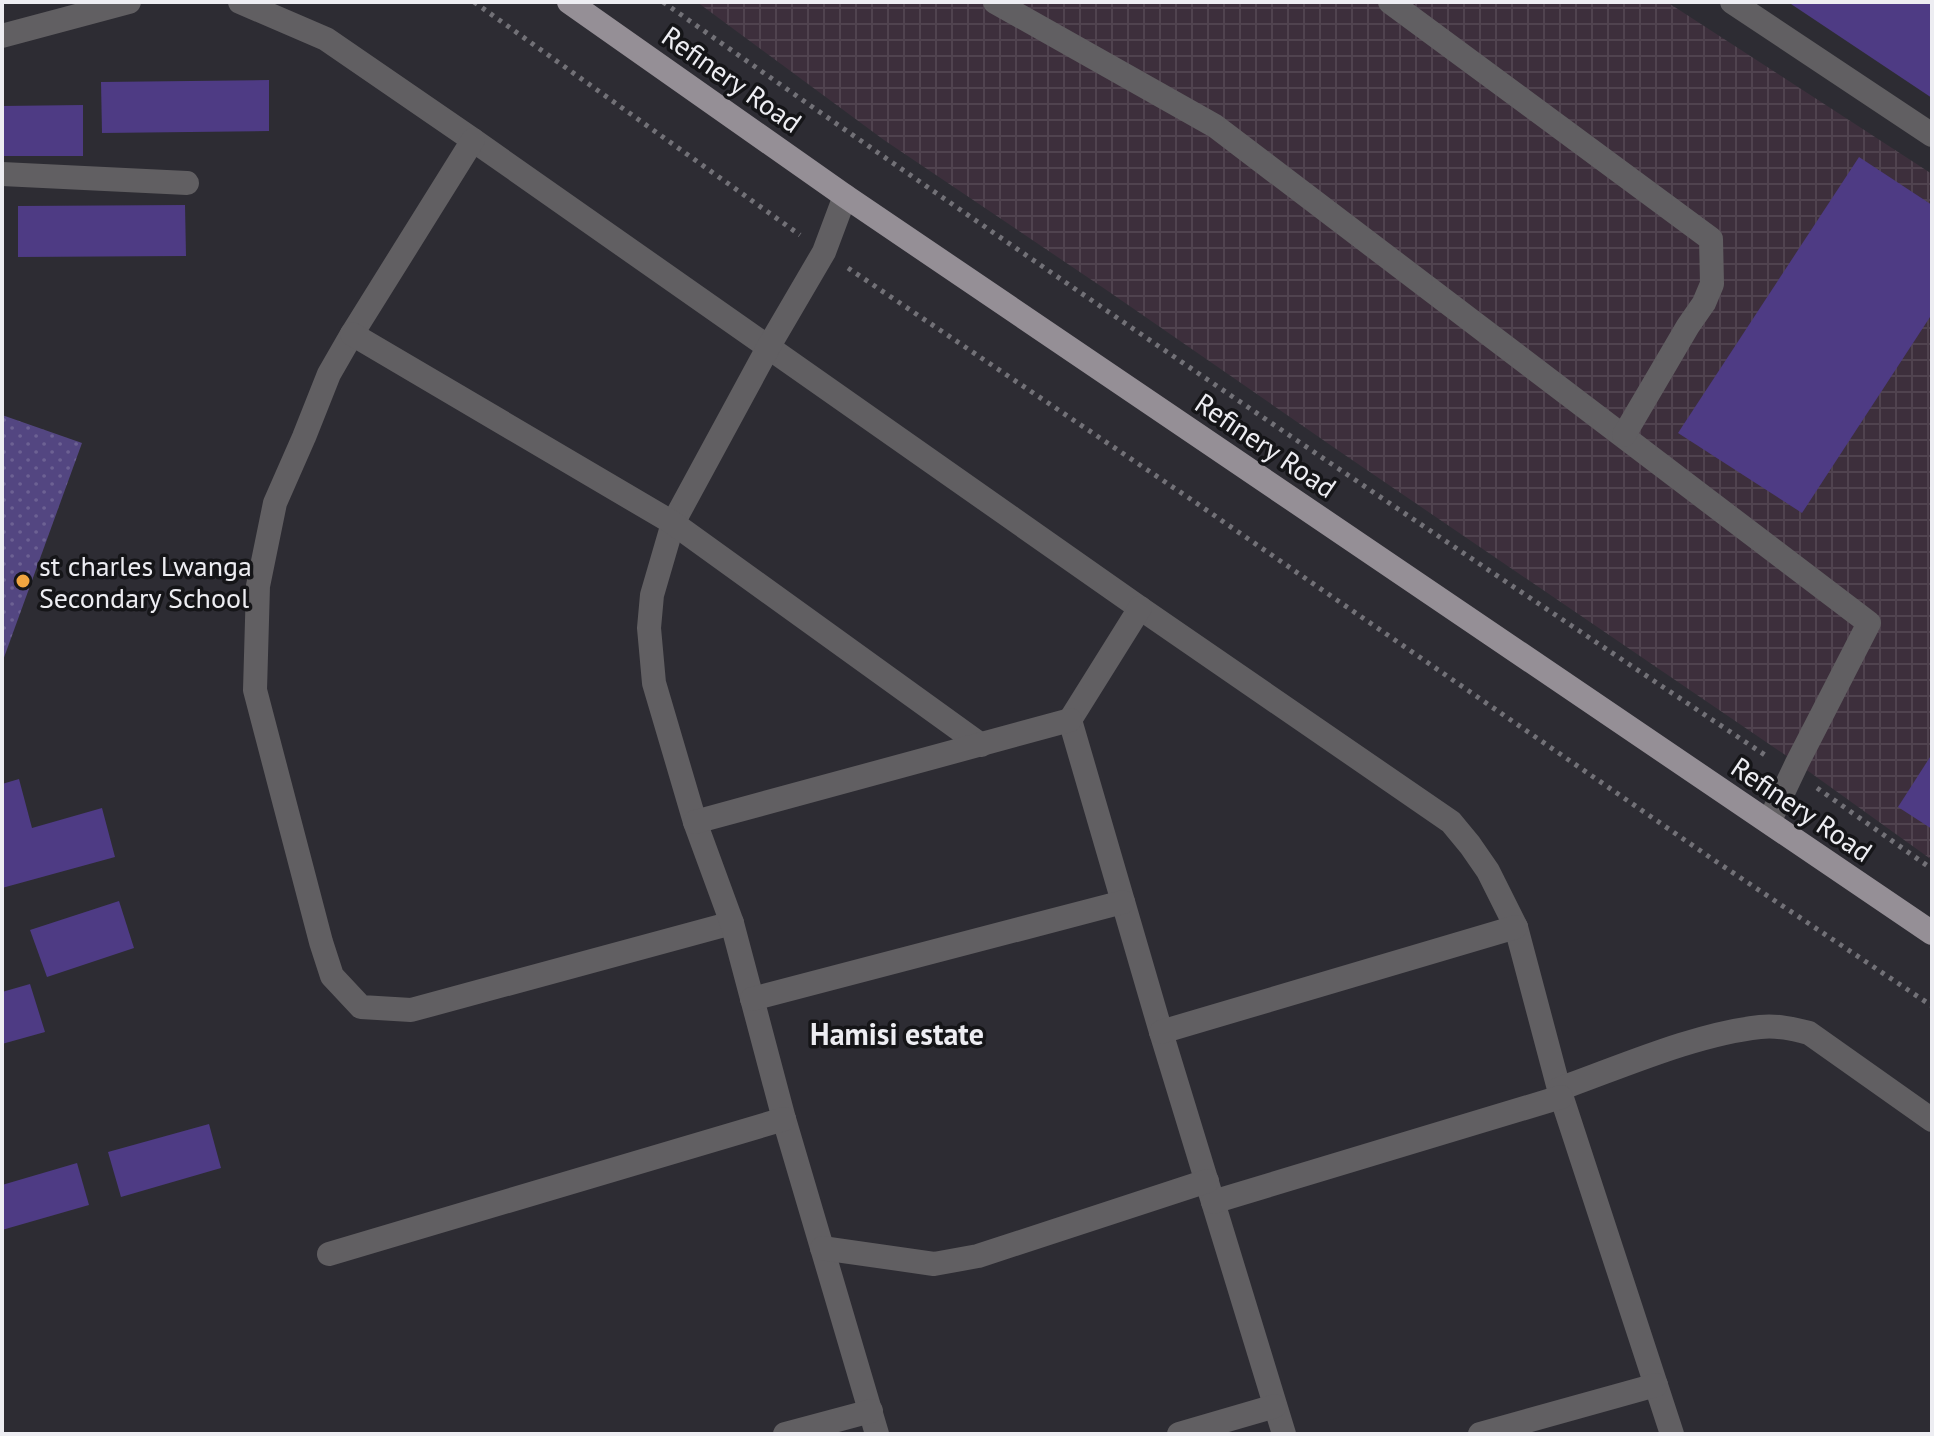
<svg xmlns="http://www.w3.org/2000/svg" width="1934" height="1436" font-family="'PT Sans',sans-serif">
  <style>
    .industrial { fill: url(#industrial-grid) }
    .grass { fill: url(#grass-dots) }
    .building { fill: #4e3b84 }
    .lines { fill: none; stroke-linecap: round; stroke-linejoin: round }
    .path { stroke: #727177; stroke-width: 5; stroke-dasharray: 4 6; stroke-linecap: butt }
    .minor { stroke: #615f62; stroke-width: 24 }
    .major { stroke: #958f96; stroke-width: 24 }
    .poi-dot { fill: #f1a540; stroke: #151518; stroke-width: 3 }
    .labels { text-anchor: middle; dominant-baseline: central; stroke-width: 7; stroke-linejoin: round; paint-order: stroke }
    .street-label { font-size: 28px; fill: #ededf2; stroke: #151518 }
    .poi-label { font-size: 28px; fill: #ededf2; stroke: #151518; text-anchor: start }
    .neighbourhood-label { font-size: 30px; font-weight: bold; fill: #ededf2; stroke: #151518 }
  </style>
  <defs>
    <pattern id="industrial-grid" width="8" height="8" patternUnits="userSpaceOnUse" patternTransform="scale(2)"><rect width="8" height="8" fill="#3d2f3c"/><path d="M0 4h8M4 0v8" fill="none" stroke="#50434f"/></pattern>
    <pattern id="grass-dots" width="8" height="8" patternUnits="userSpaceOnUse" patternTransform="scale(2)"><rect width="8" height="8" fill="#534681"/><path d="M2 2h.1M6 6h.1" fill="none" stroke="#6c6193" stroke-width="1.8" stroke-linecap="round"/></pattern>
  </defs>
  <rect width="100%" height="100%" fill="#2d2c33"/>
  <polygon class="industrial" points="697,2 1667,2 1932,174 1932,860 1797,763 1339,451 1105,289 884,140"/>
  <polygon class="grass" points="2,415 82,443 2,663"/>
  <g class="building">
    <polygon points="1788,2 1932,2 1932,98"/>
    <polygon points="269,80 269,131 102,133 101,82"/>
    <polygon points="83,105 83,156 2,156 2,106"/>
    <polygon points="1859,157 1932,205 1932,314 1802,513 1678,433"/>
    <polygon points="185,205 186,256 18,257 18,206"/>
    <polygon points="1932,754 1932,829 1898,807"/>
    <polygon points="19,779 32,828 102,808 115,857 2,888 2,784"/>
    <polygon points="119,901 134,948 47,977 30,930"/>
    <polygon points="30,984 45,1032 2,1044 2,992"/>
    <polygon points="209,1124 221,1168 121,1197 108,1152"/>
    <polygon points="77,1163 89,1205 2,1230 2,1185"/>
  </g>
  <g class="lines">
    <g class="path">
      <polyline points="474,2 800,235"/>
      <path d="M663 2C1027 259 1397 510 1768 757"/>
      <polyline points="848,268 1189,498 1708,856 1932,1006"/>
      <polyline points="1817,788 1932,869"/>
    </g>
    <g class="minor">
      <polyline points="240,2 326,39 473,140 1140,608 1451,822 1470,845 1488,871 1516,927 1559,1089 1672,1434"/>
      <polyline points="995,2 1215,126 1869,623 1797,763 1769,822"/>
      <polyline points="1390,2 1711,239 1712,284 1704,303 1688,326 1624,435"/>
      <polyline points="1732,2 1932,135"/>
      <polyline points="2,36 129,2"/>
      <polyline points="473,140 352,334 329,374 304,437 275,503 258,586 255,690 321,942 332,976 361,1007 411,1010 732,923"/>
      <polyline points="2,174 187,183"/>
      <polyline points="845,196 824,252 769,346 673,523 652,595 649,628 654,683 695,822 732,923 784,1119 877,1434"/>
      <polyline points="352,334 673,523 981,745"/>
      <polyline points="1140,608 1070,720 1161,1032 1284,1434"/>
      <polyline points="695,822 1070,720"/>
      <polyline points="752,999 1123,902"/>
      <polyline points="1161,1032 1516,927"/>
      <path d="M1559 1089C1621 1067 1695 1034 1760 1027 1777 1025 1793 1029 1809 1033L1932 1120"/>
      <polyline points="1213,1202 1561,1097"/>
      <polyline points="822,1248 934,1264 978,1256 1207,1181"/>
      <polyline points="329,1254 784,1119"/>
      <polyline points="785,1434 871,1411"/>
      <polyline points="1179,1434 1275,1406"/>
      <polyline points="1480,1434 1656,1385"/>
    </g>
    <polyline class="major" points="569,2 845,196 1932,933"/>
  </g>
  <circle class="poi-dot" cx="23" cy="581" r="8"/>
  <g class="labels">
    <g class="street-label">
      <text transform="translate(732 79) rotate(35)">Refinery Road</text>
      <text transform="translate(1266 445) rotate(34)">Refinery Road</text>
      <text transform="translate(1802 809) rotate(34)">Refinery Road</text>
    </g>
    <g class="poi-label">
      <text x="39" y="565">st charles Lwanga<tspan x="39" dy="32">Secondary School</tspan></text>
    </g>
    <g class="neighbourhood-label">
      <text x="897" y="1033">Hamisi estate</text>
    </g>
  </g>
  <rect width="1934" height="1436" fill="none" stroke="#ededf2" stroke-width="8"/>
</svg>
